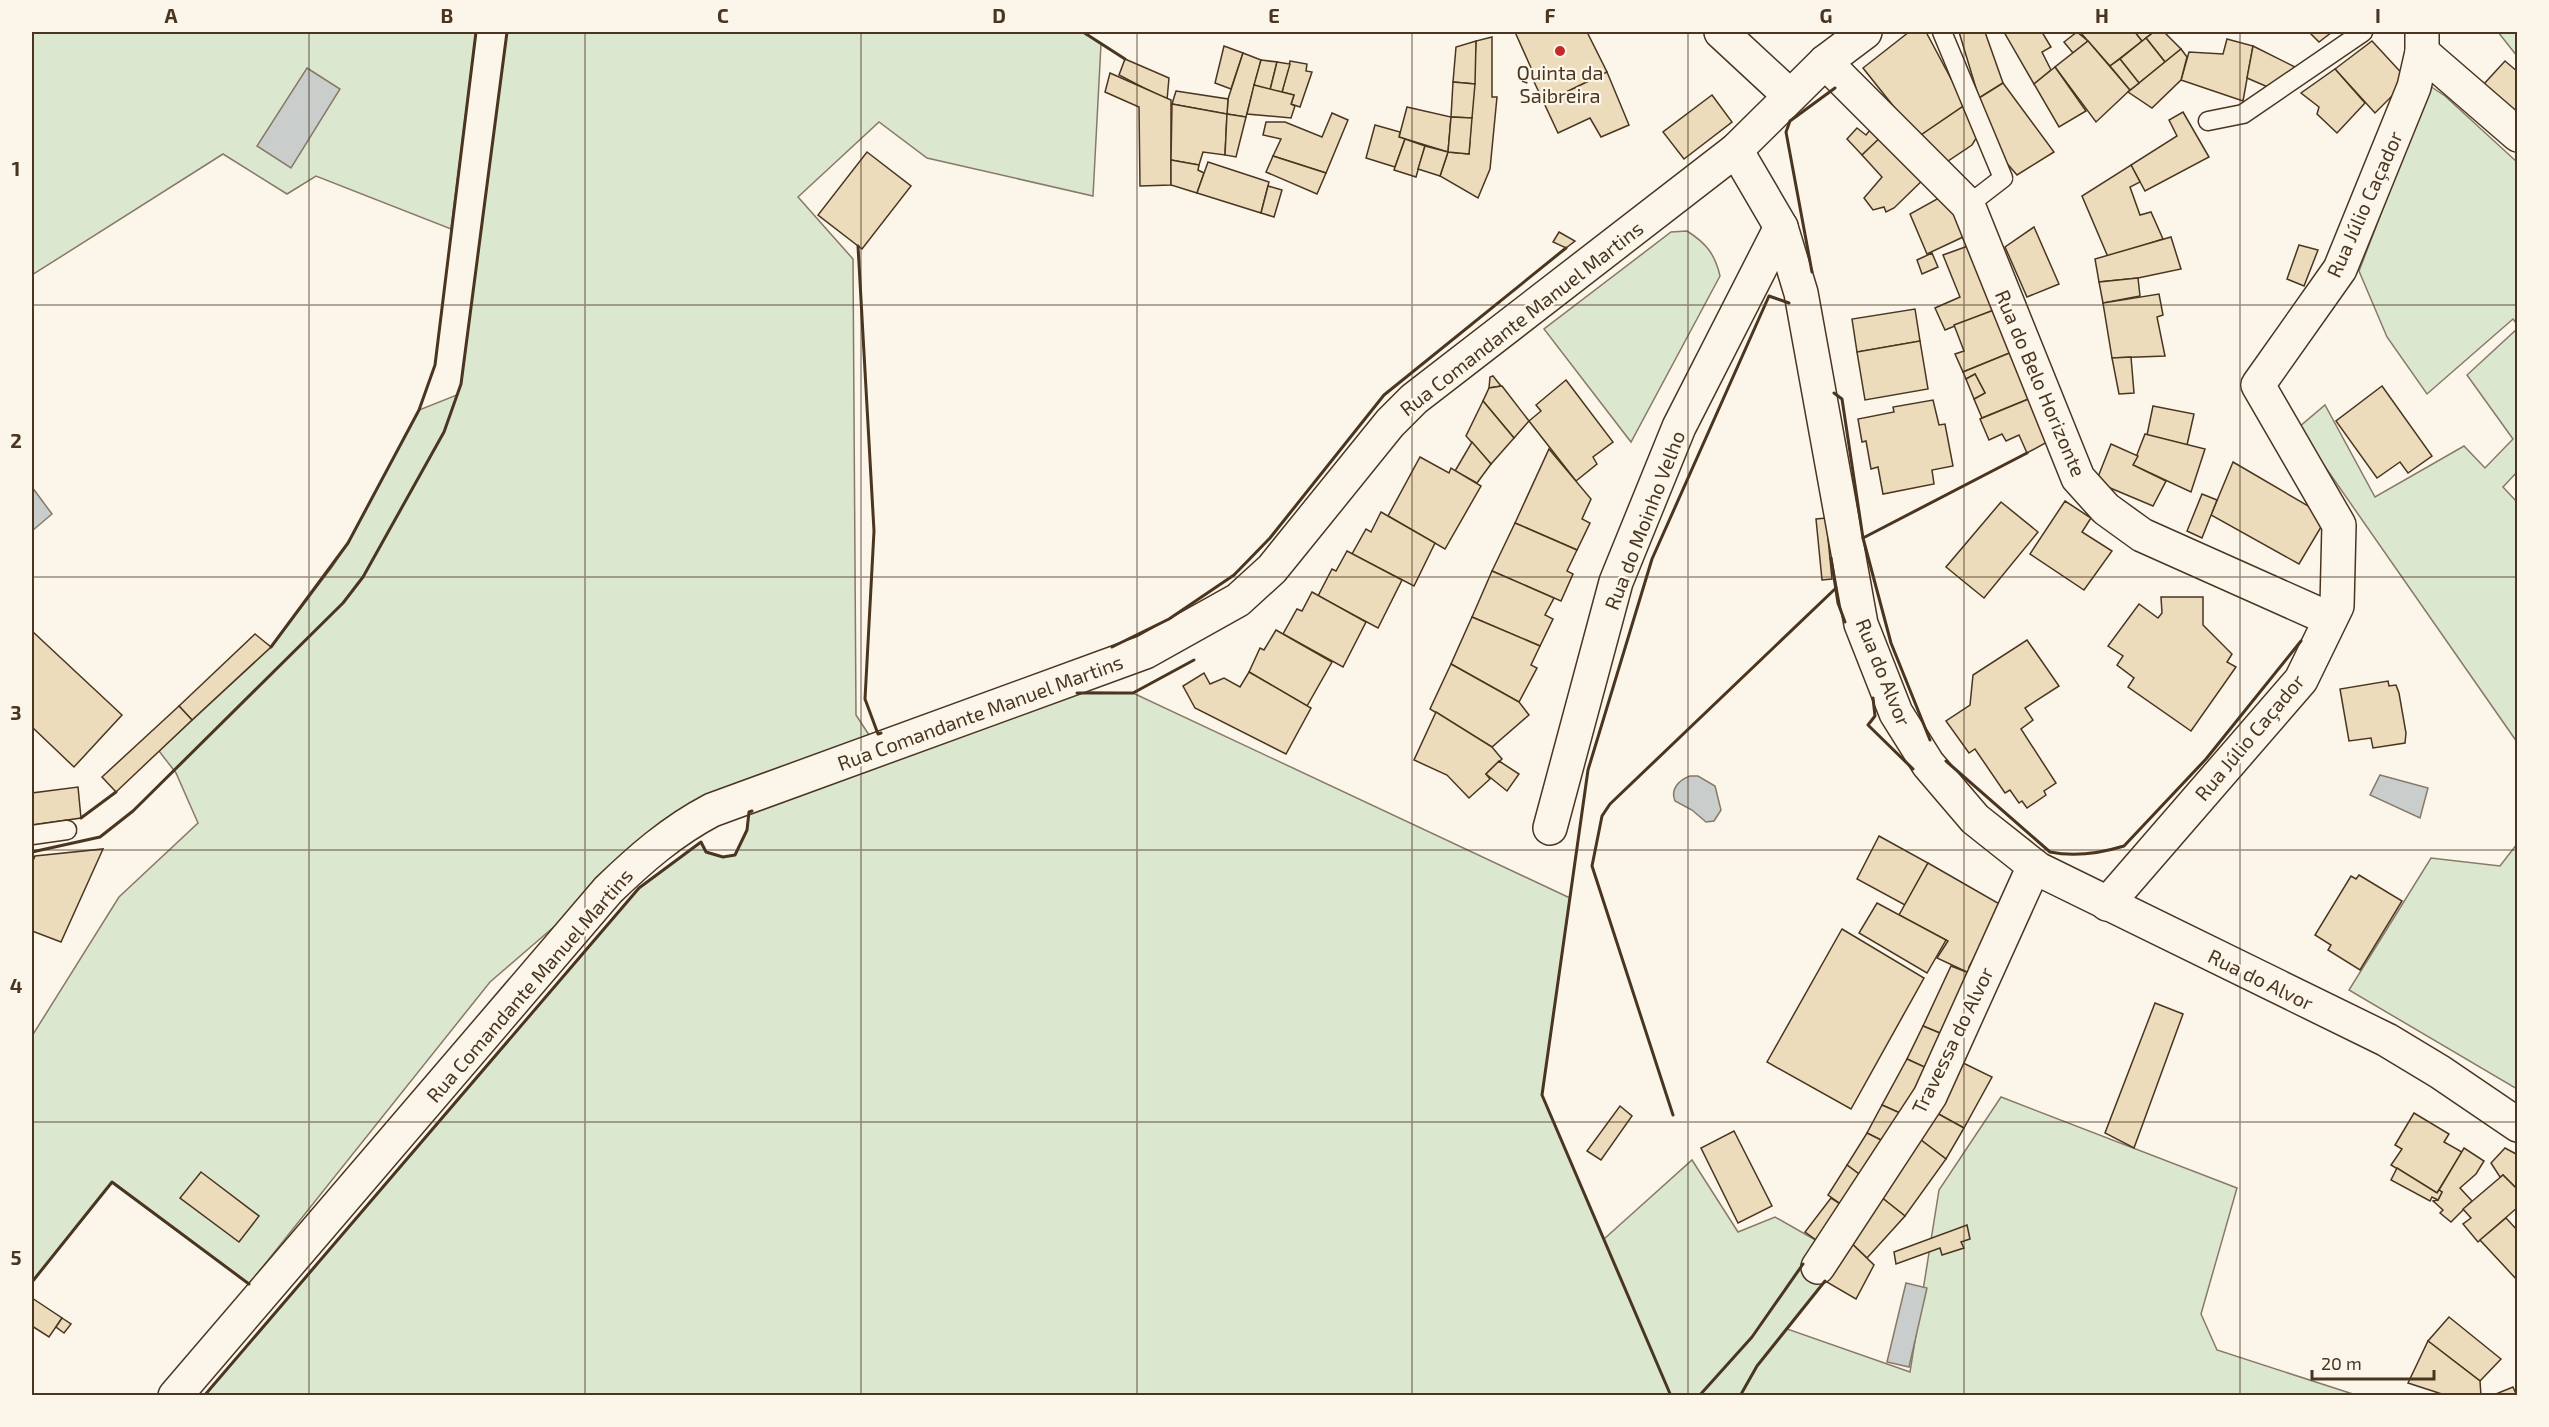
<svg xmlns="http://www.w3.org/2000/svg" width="2549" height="1427" font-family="'Exo 2',sans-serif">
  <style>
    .green { fill: #dce7d0; stroke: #887966; stroke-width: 1.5 }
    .water { fill: #c9cecd; stroke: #887966; stroke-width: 1.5 }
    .building { fill: #ecdcbc; stroke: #4a3520; stroke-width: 1.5 }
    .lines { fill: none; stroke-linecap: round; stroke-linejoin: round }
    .service-casing { stroke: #4a3520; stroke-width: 21 }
    .minor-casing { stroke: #4a3520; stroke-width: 36 }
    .service { stroke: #fbf6e9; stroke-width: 18 }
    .minor { stroke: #fbf6e9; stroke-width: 33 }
    .wall { stroke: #4a3520; stroke-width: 3 }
    .grid { fill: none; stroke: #4a3520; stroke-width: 1.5; stroke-opacity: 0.55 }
    .poi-dot { fill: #c62828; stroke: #fbf6e9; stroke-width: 2 }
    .labels { text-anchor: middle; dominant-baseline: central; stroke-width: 4.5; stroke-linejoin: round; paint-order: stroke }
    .poi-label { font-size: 20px; fill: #4a3520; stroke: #fbf6e9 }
    .street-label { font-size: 20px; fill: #4a3520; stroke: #fbf6e9 }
    .neatline { fill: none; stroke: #4a3520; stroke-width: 2 }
    .grid-label { font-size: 20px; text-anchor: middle; font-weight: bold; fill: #4a3520 }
  </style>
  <rect width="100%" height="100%" fill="#fbf6e9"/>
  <g class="green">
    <polygon points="32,32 476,32 451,229 316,176 287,194 223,154 32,275"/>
    <polygon points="507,32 1083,32 1101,44 1093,196 927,158 879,122 798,197 853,259 856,715 871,738 802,765 556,925 490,982 249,1284 112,1183 32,1282 32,1036 119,897 198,823 176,773 159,751 271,647 332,567 348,543 419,410 457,395 461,384"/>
    <polygon points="2498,32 2517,32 2517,56"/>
    <polygon points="2430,86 2445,96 2517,162 2517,324 2513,319 2427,394 2387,337 2359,271"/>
    <path d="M1687 231C1706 243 1715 254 1720 276L1631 442 1544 329 1671 232Z"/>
    <polygon points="2517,329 2517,472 2503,487 2517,502 2517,742 2298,428 2325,405 2375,497 2464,446 2485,468 2513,439 2467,375"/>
    <polygon points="1079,692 1133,693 1570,898 1542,1095 1604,1239 1692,1160 1738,1232 1775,1217 1819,1242 1825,1281 1787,1329 1910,1372 1939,1190 2001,1097 2237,1188 2201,1314 2217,1350 2356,1395 204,1396 639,888 701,842 707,852 723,857 735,855 747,830 749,812"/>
    <polygon points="2517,844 2517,1089 2349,990 2431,858 2500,866"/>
  </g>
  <g class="water">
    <polygon points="307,68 340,89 291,168 257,146"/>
    <polygon points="32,487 52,514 32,531"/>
    <polygon points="2380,775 2428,788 2420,818 2370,795"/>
    <path d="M1690 776H1698L1715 786 1721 810 1714 821 1706 822 1692 810 1675 801C1670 789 1679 780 1690 776Z"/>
    <polygon points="1906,1283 1927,1288 1909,1367 1887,1362"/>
  </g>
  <g class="building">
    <polygon points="1515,32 1587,32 1607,72 1544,103 1529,71 1532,70"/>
    <polygon points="1909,32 1926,32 1965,105 1918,137 1863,68"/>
    <polygon points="1959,32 1985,32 2003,83 1979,98"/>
    <polygon points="2004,32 2042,32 2051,47 2042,52 2051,70 2034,84"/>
    <polygon points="2077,32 2088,41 2073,53 2064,42"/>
    <polygon points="2080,32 2135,32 2142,41 2110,66"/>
    <polygon points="2135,32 2154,32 2142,41"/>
    <polygon points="2154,32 2164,32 2181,49 2165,62 2146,38"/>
    <polygon points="2309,32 2332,32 2319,42"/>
    <polygon points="1492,37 1492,97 1497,97 1490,169 1478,198 1440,176 1448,152 1469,154 1476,41"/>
    <polygon points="2146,38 2165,62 2139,83 2120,59"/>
    <polygon points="2227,39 2253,46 2243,101 2181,80 2189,52 2223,54"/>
    <polygon points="1476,41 1475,84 1453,82 1456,47"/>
    <polygon points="2088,41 2130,90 2096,122 2055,67"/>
    <polygon points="2372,41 2408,80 2375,113 2335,69"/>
    <polygon points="1224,46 1243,53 1231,89 1215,83"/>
    <polygon points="2253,46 2295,67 2277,91 2247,78"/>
    <polygon points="2181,49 2187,57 2181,80 2152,108 2128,92"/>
    <polygon points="1243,53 1261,60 1246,117 1227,114 1228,99"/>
    <polygon points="1125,59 1169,78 1167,100 1119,75"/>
    <polygon points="2120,59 2139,83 2130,90 2110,66"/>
    <polygon points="1261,60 1277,62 1270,90 1254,85"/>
    <polygon points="1290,61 1307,64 1306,71 1312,72 1300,107 1291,104 1294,95 1282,92"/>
    <polygon points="2505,61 2518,72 2518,117 2483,85"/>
    <polygon points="1277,62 1290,64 1282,92 1270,90"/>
    <polygon points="2055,67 2086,111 2059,127 2034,84"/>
    <polygon points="2335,69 2365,103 2337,133 2317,114 2319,107 2301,93"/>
    <polygon points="1607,72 1629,125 1601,137 1590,118 1558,133 1544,103"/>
    <polygon points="1110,73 1171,100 1171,185 1140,186 1139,107 1105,92"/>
    <polygon points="1453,82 1475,84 1472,118 1451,117"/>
    <polygon points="2003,83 2054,152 2017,175 2004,160 1979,98"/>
    <polygon points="1254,85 1294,95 1291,104 1295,106 1291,118 1247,114"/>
    <polygon points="1176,91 1228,99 1227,114 1172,104"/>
    <polygon points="1712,95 1732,122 1684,159 1663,132"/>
    <polygon points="1172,104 1227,114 1225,155 1203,152 1199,165 1171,160"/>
    <polygon points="1965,105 1978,135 1972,145 1945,163 1918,137"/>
    <polygon points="1407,107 1451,117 1448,152 1399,137"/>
    <polygon points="2183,112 2209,157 2145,191 2131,165 2177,136 2169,120"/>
    <polygon points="1332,113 1348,120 1326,173 1273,156 1281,139 1263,135 1266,122 1285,122 1322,137"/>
    <polygon points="1227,114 1246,117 1236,157 1225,155"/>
    <polygon points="1451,117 1472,118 1469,154 1448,152"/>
    <polygon points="1375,125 1400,132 1399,137 1405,139 1395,167 1366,158"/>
    <polygon points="1857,128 1866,135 1870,130 1879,139 1862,155 1847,139"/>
    <polygon points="1887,131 1929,174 1894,208 1886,212 1884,207 1873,210 1864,198 1882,177 1862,155"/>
    <polygon points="1405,139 1425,146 1416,177 1394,170"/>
    <polygon points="1425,146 1448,152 1440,176 1418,169"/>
    <polygon points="867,152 911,186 862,249 818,215"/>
    <polygon points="1273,156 1326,173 1317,194 1266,172"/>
    <polygon points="1171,160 1199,165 1198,170 1204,173 1197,193 1171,185"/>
    <polygon points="1208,162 1269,182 1261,213 1197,193"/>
    <polygon points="2131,165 2140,182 2130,187 2140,215 2151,212 2163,239 2108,257 2082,196"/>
    <polygon points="1268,186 1282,190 1274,217 1261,213"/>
    <polygon points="1946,194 1963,237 1927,254 1910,214"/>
    <polygon points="2034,227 2059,284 2027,297 2005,247"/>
    <polygon points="1559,232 1575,241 1566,248 1553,242"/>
    <polygon points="2171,237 2181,269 2138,278 2099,282 2095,259"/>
    <polygon points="2299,245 2318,250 2304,286 2287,279"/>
    <polygon points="1968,246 1994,310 1945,330 1935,308 1960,297 1943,255"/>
    <polygon points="1932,253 1938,267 1922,274 1917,260"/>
    <polygon points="2138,278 2140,296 2103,303 2099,282"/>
    <polygon points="2159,294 2163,315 2157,317 2165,356 2112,358 2103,303"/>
    <polygon points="1915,309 1920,341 1857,352 1852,319"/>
    <polygon points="1994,310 2012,352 1963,372 1955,354 1964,351 1954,325"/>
    <polygon points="1920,341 1928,389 1865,400 1857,352"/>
    <polygon points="2012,352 2031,398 1982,418 1974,399 1985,393 1975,374 1966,379 1963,372"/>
    <polygon points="2131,357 2134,393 2119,394 2112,358"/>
    <polygon points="1975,374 1985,393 1974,399 1966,379"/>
    <polygon points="1493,376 1501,386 1489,388 1490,377"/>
    <polygon points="1566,380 1613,442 1593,457 1597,464 1576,481 1529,421 1541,411 1536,405"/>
    <polygon points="1502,386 1529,421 1514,438 1483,401 1489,388"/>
    <polygon points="2382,386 2432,456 2408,473 2400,462 2377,478 2336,421"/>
    <polygon points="2031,398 2049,441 2027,453 2019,435 2006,441 2002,434 1989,440 1980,419"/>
    <polygon points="1933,400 1939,425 1945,424 1953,466 1932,470 1934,484 1883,494 1878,467 1871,469 1866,441 1862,442 1858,419 1894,412 1893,407"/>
    <polygon points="1483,401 1514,438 1491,464 1466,436"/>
    <polygon points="2153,406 2194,414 2187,445 2147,435"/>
    <polygon points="2145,434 2205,449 2191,492 2133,465"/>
    <polygon points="1472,442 1491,464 1477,483 1455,471"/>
    <polygon points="2111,444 2138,456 2133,465 2166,481 2153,506 2096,482"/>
    <polygon points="1549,449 1591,499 1582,519 1590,523 1577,550 1515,523"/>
    <polygon points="1420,457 1449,473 1451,468 1481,486 1445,549 1388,516"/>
    <polygon points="2233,462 2327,517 2299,564 2211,515"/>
    <polygon points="2202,494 2217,500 2202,538 2187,531"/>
    <polygon points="2065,501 2091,518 2082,532 2112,551 2084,590 2030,554"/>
    <polygon points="2001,502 2038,532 1984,598 1946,567"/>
    <polygon points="1381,512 1435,543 1414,586 1352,554 1366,529 1371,532"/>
    <polygon points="1826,518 1832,579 1822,580 1816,519"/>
    <polygon points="1515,523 1577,550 1567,571 1573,574 1561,601 1492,571"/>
    <polygon points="1347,551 1402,580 1378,628 1318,596 1332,569 1336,571"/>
    <polygon points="1492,571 1554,598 1545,615 1553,619 1540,646 1472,617"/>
    <polygon points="1312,592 1366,622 1343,667 1283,634 1297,609 1302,611"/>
    <polygon points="2161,597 2203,597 2203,625 2232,654 2227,662 2236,667 2191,731 2128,687 2134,678 2117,665 2123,656 2108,646 2139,604 2158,618 2162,613"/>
    <polygon points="1472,617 1540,646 1531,665 1537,668 1519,702 1451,664"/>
    <polygon points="1276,630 1332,662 1307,706 1249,672 1260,648 1264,650"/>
    <polygon points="32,631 122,715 74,767 32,727"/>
    <polygon points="255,634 271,647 192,720 179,706"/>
    <polygon points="2027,640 2059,686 2025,708 2033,720 2021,729 2056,783 2044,791 2046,795 2027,808 2022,801 2019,803 2010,790 2005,793 1975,749 1969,753 1946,721 1970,705 1973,675"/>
    <polygon points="1451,664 1519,702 1529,715 1492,747 1430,709"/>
    <polygon points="1249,672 1311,708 1286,754 1195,708 1183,686 1204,673 1210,684 1224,678 1240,687"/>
    <polygon points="2388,681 2389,686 2396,685 2399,693 2406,733 2405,743 2373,748 2371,738 2349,741 2340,689"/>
    <polygon points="179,706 192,720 116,792 102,777"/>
    <polygon points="1436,712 1492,747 1502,759 1486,774 1490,779 1469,798 1447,775 1414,760"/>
    <polygon points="1499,761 1519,774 1507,791 1486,774"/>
    <polygon points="78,787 81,818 32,825 32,793"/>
    <polygon points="1879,836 1928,863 1905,905 1857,879"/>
    <polygon points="103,849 61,942 32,931 32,863 35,856"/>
    <polygon points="1928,863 2003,906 1969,967 1969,973 1937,958 1948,941 1899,915"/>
    <polygon points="2359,875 2402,901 2360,970 2328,950 2331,945 2315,935 2351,876 2356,879"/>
    <polygon points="1877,903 1946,940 1927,973 1859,933"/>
    <polygon points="1842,929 1924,978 1851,1109 1767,1062"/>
    <polygon points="1951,966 1969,973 1947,1036 1923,1026"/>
    <polygon points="2155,1003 2183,1014 2134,1148 2105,1133"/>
    <polygon points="1923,1026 1947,1036 1931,1070 1907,1059"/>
    <polygon points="1907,1059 1931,1070 1909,1117 1882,1105"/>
    <polygon points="1955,1059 1992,1077 1964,1128 1933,1111"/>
    <polygon points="1882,1105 1909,1117 1891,1145 1867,1133"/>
    <polygon points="1620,1106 1632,1116 1601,1160 1587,1151"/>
    <polygon points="1933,1111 1964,1128 1946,1159 1917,1137"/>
    <polygon points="2414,1113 2449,1134 2444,1142 2462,1152 2437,1193 2391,1165 2402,1149 2395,1145"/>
    <polygon points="1734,1131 1772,1206 1738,1223 1701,1148"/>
    <polygon points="1867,1133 1891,1145 1867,1180 1847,1165"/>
    <polygon points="1917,1137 1946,1159 1905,1216 1876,1193"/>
    <polygon points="2464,1148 2484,1161 2476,1174 2460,1188 2472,1201 2451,1222 2440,1213 2443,1210 2433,1201 2438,1200 2442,1192 2439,1190"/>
    <polygon points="2505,1148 2518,1155 2518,1190 2503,1175 2500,1177 2491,1163"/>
    <polygon points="1847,1165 1867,1180 1845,1207 1828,1195"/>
    <polygon points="2397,1168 2437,1193 2439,1190 2442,1192 2438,1200 2432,1197 2430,1201 2391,1180"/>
    <polygon points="201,1172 259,1216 239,1242 180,1198"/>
    <polygon points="2503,1175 2518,1190 2518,1207 2478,1242 2463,1224 2471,1218 2463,1209"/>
    <polygon points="1876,1193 1905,1216 1867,1258 1845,1237"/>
    <polygon points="1831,1198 1845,1207 1819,1242 1805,1232"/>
    <polygon points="2506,1218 2518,1231 2518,1281 2480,1240"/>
    <polygon points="1967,1225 1970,1239 1961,1242 1964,1248 1942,1255 1940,1248 1896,1264 1894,1252"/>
    <polygon points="1845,1237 1874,1265 1856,1299 1825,1281"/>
    <polygon points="32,1298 62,1318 49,1337 32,1326"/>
    <polygon points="2449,1317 2501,1359 2480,1381 2428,1341"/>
    <polygon points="62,1318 71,1324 64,1333 56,1327"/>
    <polygon points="2428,1341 2480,1381 2481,1396 2448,1396 2408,1383"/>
    <polygon points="2513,1387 2517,1396 2491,1396"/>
  </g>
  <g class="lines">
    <defs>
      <g id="service">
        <polyline points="1942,32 2003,178 1968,205"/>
        <polyline points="2208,121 2243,114 2363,32"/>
        <polyline points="32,835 67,830"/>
      </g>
      <g id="minor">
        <polyline points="1721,32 1790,96"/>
        <polyline points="2422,52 2518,135"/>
        <polyline points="1825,62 1968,205 2078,478 2106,509 2142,535 2330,619"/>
        <polyline points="1736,150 1781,227 1801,293 1861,624 1896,713 1928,764 1975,819 2038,869 2387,1040 2440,1072 2518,1125"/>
        <polyline points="1550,828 1616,582 1679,427 1781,227"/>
        <polyline points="2107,904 2301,680 2337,606 2339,525 2258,385 2340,269 2414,87 2422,52 2422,32"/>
        <polyline points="1818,1267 1930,1096 2034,866"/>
        <path d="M175 1396 608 890C640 859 672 831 712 810L1145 652 1238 600 1272 569 1390 423 1414 399 1736 150 1825 62 1865 32"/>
      </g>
    </defs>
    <use href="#service" class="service-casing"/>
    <use href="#minor" class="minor-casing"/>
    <use href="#service" class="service"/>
    <use href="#minor" class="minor"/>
    <g class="wall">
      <polyline points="1083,32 1125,59"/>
      <polyline points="858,246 874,531 865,699 878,734 881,733"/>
      <polyline points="1812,272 1786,132 1790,121 1835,88"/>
      <polyline points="1834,393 1842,399 1863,538 2027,453"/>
      <polyline points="1863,538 1891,643 1930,740"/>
      <polyline points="1831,558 1838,603 1845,622"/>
      <polyline points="271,647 348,543 419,410 435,365 476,32"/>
      <polyline points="1112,647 1169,619 1234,575 1270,538 1384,395 1566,248"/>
      <polyline points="1077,693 1133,693 1194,660"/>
      <polyline points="1873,698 1875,716 1868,725 1913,769"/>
      <path d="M1946 761 2050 852C2074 857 2101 853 2124 846L2206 759 2301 641"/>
      <polyline points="81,818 116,792"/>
      <polyline points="32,852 100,837 133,811 343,603 363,577 444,432 461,384 507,32"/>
      <polyline points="1673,1115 1592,866 1602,816 1610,804 1836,588"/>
      <polyline points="32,1282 112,1182 249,1284"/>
      <polyline points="204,1396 639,888 701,842 706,852 723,857 735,855 747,830 749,812 752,811"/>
      <polyline points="1671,1396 1542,1095 1588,770 1652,559 1769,296 1789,303"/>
      <polyline points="1699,1396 1752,1337 1803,1264"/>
      <polyline points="1740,1396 1757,1366 1825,1281"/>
    </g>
  </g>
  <path class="grid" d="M309 32V1396M585 32V1396M861 32V1396M1137 32V1396M1412 32V1396M1688 32V1396M1964 32V1396M2240 32V1396M32 305H2518M32 577H2518M32 850H2518M32 1122H2518"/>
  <circle class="poi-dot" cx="1560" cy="51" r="6"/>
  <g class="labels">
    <g class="poi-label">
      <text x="1560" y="72">Quinta da<tspan x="1560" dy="23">Saibreira</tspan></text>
    </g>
    <g class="street-label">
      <text transform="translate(2364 204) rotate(-66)">Rua Júlio Caçador</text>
      <text transform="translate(1521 318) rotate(-38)">Rua Comandante Manuel Martins</text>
      <text transform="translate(2041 383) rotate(67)">Rua do Belo Horizonte</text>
      <text transform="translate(1644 520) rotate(-69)">Rua do Moinho Velho</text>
      <text transform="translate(1884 672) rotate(68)">Rua do Alvor</text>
      <text transform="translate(980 712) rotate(-20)">Rua Comandante Manuel Martins</text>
      <text transform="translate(2249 737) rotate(-50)">Rua Júlio Caçador</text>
      <text transform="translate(2261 979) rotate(26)">Rua do Alvor</text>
      <text transform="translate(529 985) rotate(-49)">Rua Comandante Manuel Martins</text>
      <text transform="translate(1952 1040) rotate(-64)">Travessa do Alvor</text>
    </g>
  </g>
  <rect width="2549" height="1427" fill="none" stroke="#fbf6e9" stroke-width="66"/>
  <path d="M2312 1370v9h122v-9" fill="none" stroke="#4a3520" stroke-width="3"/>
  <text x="2321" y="1370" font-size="18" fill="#4a3520" stroke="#fbf6e9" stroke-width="4.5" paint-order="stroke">20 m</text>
  <rect x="33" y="33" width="2483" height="1361" class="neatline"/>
  <g class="grid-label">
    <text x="171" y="23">A</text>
    <text x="447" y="23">B</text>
    <text x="723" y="23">C</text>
    <text x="999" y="23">D</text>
    <text x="1274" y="23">E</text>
    <text x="1550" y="23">F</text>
    <text x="1826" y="23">G</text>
    <text x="2102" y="23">H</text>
    <text x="2378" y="23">I</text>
    <text x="16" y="176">1</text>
    <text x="16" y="448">2</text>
    <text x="16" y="720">3</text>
    <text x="16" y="993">4</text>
    <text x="16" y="1265">5</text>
  </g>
</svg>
